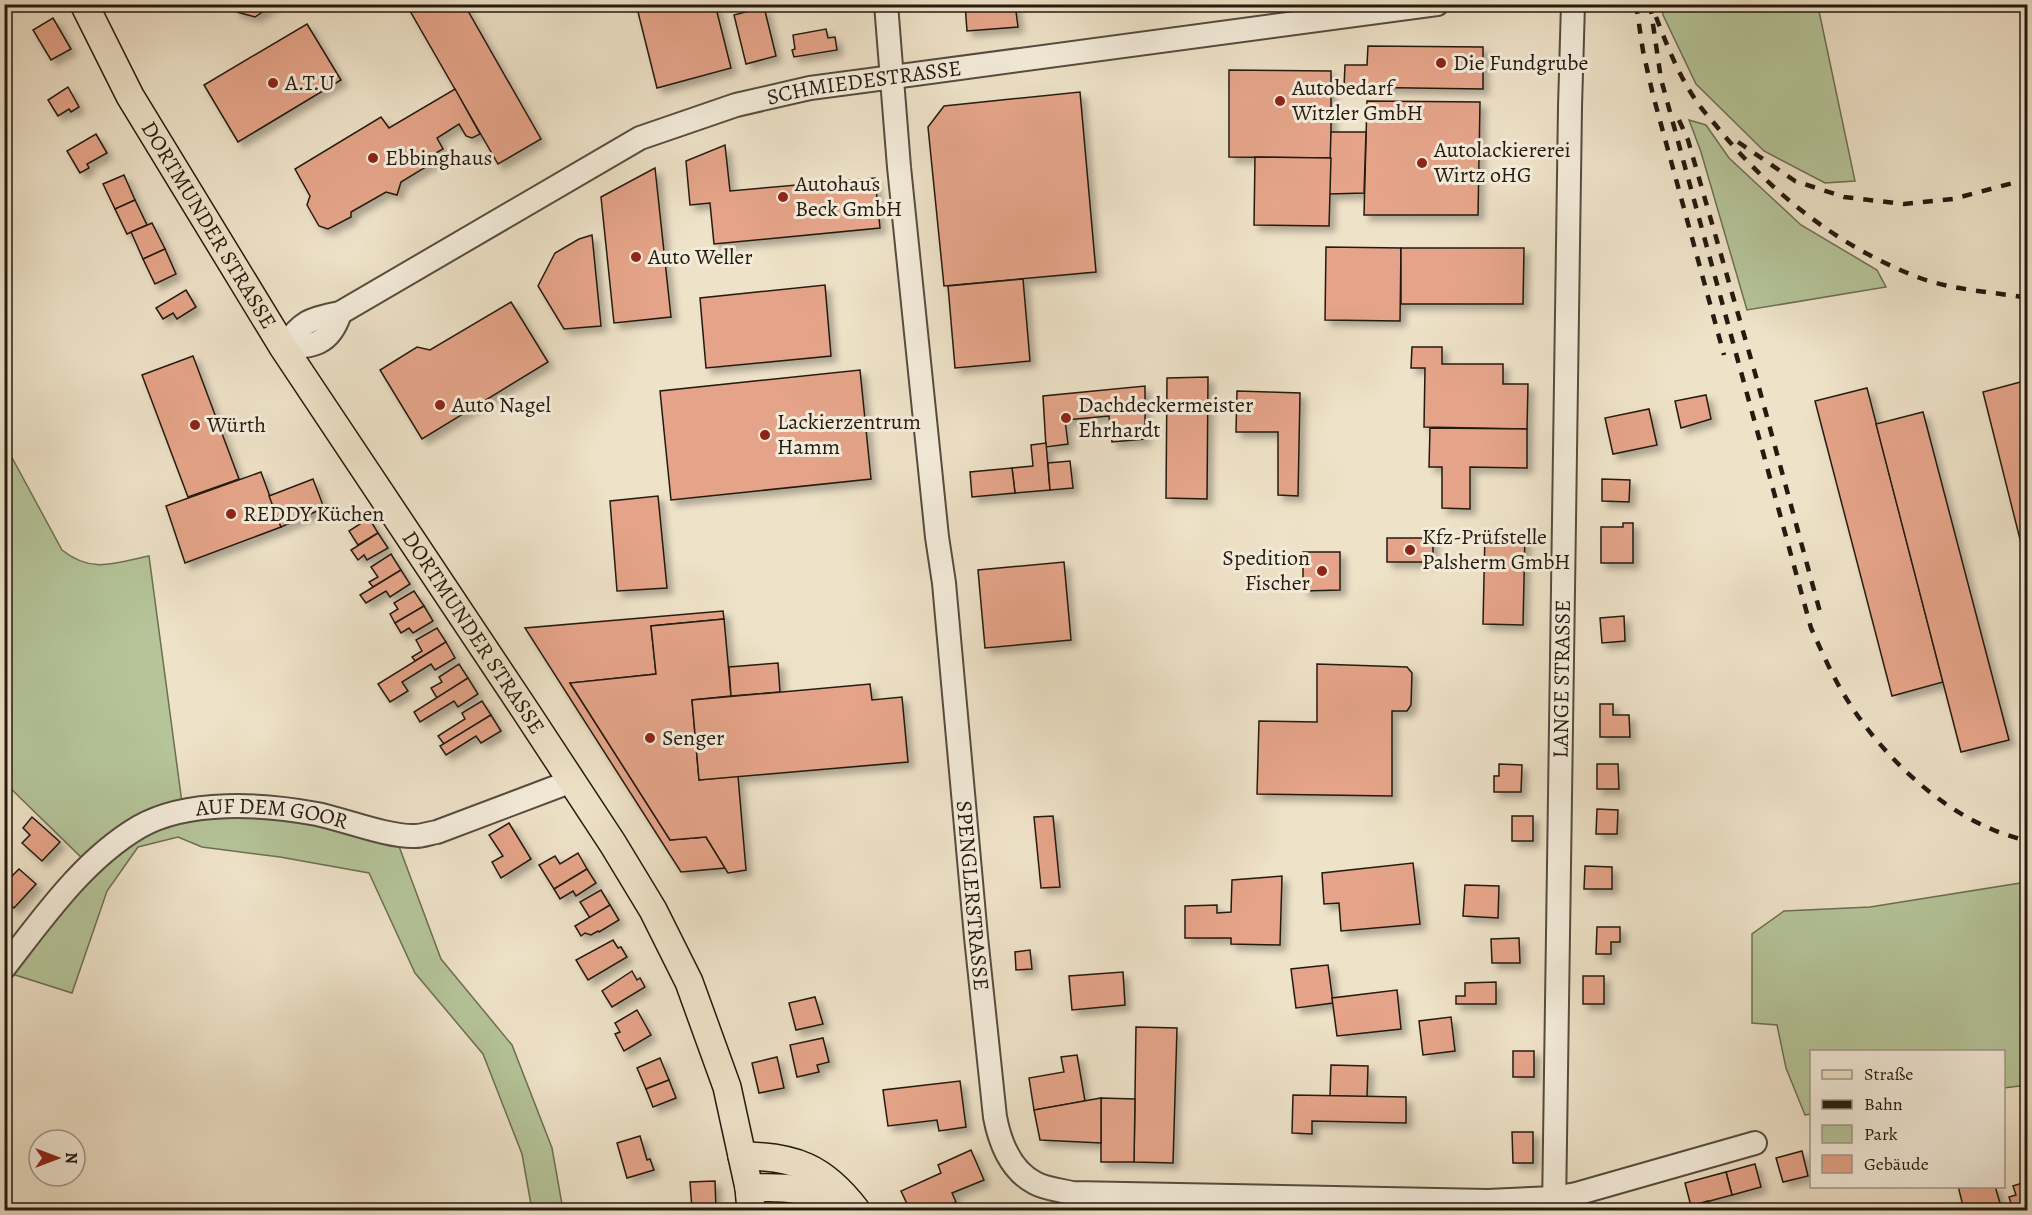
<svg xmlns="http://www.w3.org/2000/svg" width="2032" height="1215" font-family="Alegreya,serif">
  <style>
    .green { fill: #b5c499; stroke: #6c6f54; stroke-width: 1.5 }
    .building { fill: #e5a489; stroke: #241a10; stroke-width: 1.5; filter: url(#shadow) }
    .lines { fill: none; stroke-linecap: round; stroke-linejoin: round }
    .minor-casing { stroke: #564c3e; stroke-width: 26 }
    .major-casing { stroke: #241a10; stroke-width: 30 }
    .minor { stroke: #f4ecdb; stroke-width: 22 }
    .major { stroke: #eee2c8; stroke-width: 27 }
    .rail { stroke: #241a10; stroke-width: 4.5; stroke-dasharray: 10 10; stroke-linecap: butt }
    .poi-dot { fill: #8f2418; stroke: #f4ecdb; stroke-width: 2 }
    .labels { text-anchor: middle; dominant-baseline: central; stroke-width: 6; stroke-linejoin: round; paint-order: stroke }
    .poi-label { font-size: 22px; fill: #241a10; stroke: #f4ecdb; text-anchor: start }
    .street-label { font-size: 22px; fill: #241a10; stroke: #f4ecdb }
  </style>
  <defs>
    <filter id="shadow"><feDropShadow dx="5.5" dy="5.5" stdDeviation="3" flood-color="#0004"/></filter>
  </defs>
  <rect width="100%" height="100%" fill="#eee2c8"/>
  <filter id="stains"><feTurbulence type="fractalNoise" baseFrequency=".00333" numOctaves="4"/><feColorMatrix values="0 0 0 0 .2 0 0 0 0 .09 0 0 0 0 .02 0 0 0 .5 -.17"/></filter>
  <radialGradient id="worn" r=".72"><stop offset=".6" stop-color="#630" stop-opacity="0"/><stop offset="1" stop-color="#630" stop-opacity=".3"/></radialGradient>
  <g class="green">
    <polygon points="1807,5 1819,11 1855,181 1825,183 1764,151 1696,84 1663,15 1662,5"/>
    <polygon points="1689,120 1706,125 1729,158 1801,225 1877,270 1886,287 1747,310 1701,152"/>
    <path d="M4 437 10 454 62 550C92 574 115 563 149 556L182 803 84 860 5 783Z"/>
    <polygon points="219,813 297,821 397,841 441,959 512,1045 552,1148 563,1210 532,1210 522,1154 483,1054 415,973 369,873 280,857 202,847 178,837 138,847 107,891 72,993 9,973 73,892 149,828"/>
    <polygon points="2027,882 2027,1085 2004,1088 2004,1052 1812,1052 1811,1114 1805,1115 1786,1068 1777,1025 1752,1023 1752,934 1784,911 1870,907"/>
  </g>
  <g class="building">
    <polygon points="232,4 274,4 255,17 237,12"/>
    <polygon points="406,4 464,4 541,139 498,164"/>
    <polygon points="636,4 715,4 731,68 657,88"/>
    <polygon points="965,4 1015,4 1018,27 967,31"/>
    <polygon points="764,7 776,56 746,64 734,15"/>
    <polygon points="53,18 71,49 51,60 33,30"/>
    <polygon points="307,24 341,80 238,142 204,85"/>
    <polygon points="826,29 828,38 835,37 837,50 794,57 792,50 795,49 793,35"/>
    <polygon points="1368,46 1483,47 1483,89 1344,87 1345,65 1367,65"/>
    <polygon points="1229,70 1331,71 1331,158 1229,157"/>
    <polygon points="68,87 79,107 71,112 69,109 58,116 48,100"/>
    <polygon points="455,89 480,134 472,138 466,136 459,124 437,138 443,149 432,155 434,162 401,182 397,195 386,192 351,212 351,217 328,229 319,226 307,205 310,196 295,169 381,117 389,128"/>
    <polygon points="1080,92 1096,272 944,286 928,127 944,106"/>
    <polygon points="1367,101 1480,102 1478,215 1364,215"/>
    <polygon points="1331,132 1366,132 1364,193 1329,194"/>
    <polygon points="96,134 107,153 87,164 89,168 80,173 67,151"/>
    <polygon points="725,145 730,191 875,178 880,228 714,244 710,203 690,205 686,161"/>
    <polygon points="1255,157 1331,158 1329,226 1254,225"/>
    <polygon points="655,168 671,317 614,323 601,197"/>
    <polygon points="124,175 135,200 115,209 103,184"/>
    <polygon points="135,200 147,225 127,234 115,209"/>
    <polygon points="152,223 165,249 143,259 131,232"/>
    <polygon points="592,235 601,326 564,329 538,286 555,253 579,239"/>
    <polygon points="1326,247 1401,248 1400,321 1325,320"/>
    <polygon points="1401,248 1524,248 1523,304 1401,304"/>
    <polygon points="165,249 176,274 155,284 143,259"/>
    <polygon points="1023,279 1030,361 955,368 948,286"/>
    <polygon points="825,285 831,356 706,368 700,298"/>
    <polygon points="186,290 196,307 177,319 173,313 163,319 156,308"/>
    <polygon points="511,302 548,362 422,439 380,370 417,347 430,350"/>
    <polygon points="1412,347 1442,347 1442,364 1503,364 1503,384 1528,384 1527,429 1424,427 1425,368 1411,368"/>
    <polygon points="193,356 239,479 188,497 142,375"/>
    <polygon points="860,370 871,479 671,500 660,391"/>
    <polygon points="1208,377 1207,499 1166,498 1167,378"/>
    <polygon points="2028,380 2028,571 1983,392"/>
    <polygon points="1145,386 1145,439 1112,442 1109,416 1065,420 1068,444 1046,447 1043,396"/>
    <polygon points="1867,388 1943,682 1892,696 1815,401"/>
    <polygon points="1237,391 1300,393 1298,496 1278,495 1278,432 1236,432"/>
    <polygon points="1706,395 1711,419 1681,428 1675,401"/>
    <polygon points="1649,409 1657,445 1613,454 1605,418"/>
    <polygon points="1923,412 2009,740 1961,752 1876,424"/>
    <polygon points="1430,428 1527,429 1527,468 1470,467 1470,509 1442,508 1442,467 1429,467"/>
    <polygon points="1046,443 1050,490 1015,493 1012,468 1033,466 1031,445"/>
    <polygon points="1070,461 1073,488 1050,490 1048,463"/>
    <polygon points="1012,468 1015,493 972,497 970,472"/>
    <polygon points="261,472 281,527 185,563 166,506"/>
    <polygon points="313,479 324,508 281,527 269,496"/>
    <polygon points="1602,479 1630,480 1629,502 1602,501"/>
    <polygon points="658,496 667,588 617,591 610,501"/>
    <polygon points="369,518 378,533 358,545 349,531"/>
    <polygon points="1623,523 1633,523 1633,563 1601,563 1601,527 1623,527"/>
    <polygon points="1485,532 1525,533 1523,625 1483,624"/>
    <polygon points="378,533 388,548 367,560 364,555 358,560 351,550"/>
    <rect x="1387" y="538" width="46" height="24"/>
    <polygon points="1303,552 1340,552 1340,590 1303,591"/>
    <polygon points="391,554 401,570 373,587 369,582 378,577 371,567"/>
    <polygon points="1064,562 1071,640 985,648 978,570"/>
    <polygon points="401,570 410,584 390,597 386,591 366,603 360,595"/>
    <polygon points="414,591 424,606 395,623 390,614 398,609 394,603"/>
    <polygon points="424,606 433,621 413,633 409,628 401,633 395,623"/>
    <polygon points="723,611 724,619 651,626 656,674 570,683 670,840 706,837 725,868 681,872 525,628"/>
    <polygon points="1624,616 1625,641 1602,643 1600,618"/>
    <polygon points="724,619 731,696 692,700 699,780 738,776 746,870 728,873 706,837 670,840 570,683 656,674 651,626"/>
    <polygon points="437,628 446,642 415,661 412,657 422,651 416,640"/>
    <polygon points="446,642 455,658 435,670 431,664 402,682 408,691 390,702 378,684"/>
    <polygon points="778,663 780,692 731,696 729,667"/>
    <polygon points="459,664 468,678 437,698 431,688 442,682 439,677"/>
    <polygon points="1317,664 1407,667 1412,673 1411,705 1407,711 1392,711 1392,796 1257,794 1259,721 1317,722"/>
    <polygon points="468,678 478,694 458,707 454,701 420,722 414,712"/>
    <polygon points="870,684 872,700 902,697 908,762 699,780 692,700"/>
    <polygon points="482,701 491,715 444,744 438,736 465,719 462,713"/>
    <polygon points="1600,704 1613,704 1613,715 1629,715 1630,737 1600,737"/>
    <polygon points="491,715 501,731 481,743 476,736 446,755 440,746"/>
    <polygon points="1499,764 1522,765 1521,792 1494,792 1494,776 1499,776"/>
    <polygon points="1597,764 1618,764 1619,789 1597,789"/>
    <polygon points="1597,809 1618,810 1617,834 1596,834"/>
    <polygon points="1053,816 1060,887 1041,888 1034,817"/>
    <rect x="1512" y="816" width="21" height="25"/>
    <polygon points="32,817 60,842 42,861 22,843 30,835 23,828"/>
    <polygon points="509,823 531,859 501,878 492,862 503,856 489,835"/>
    <polygon points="578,853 587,869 554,889 539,865 555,856 560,864"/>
    <polygon points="1413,863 1420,924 1341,931 1339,903 1324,904 1322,873"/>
    <polygon points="1585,866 1612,867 1612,889 1584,889"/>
    <polygon points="19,869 36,884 14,908 4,899 4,877 8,880"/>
    <polygon points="587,869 596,883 576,896 573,891 560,899 554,889"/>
    <polygon points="1282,876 1280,945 1231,944 1231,938 1185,938 1185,906 1217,905 1217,913 1231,912 1232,880"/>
    <polygon points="1465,885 1499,886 1498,918 1463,916"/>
    <polygon points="601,890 610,905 590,918 580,902"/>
    <polygon points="610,905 619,920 599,932 598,931 591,935 585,933 581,936 575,926"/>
    <polygon points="1597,927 1620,927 1620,942 1611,942 1611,954 1596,954"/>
    <polygon points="4,931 13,939 4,948"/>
    <polygon points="1519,938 1520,963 1492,963 1491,939"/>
    <polygon points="613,940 618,948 621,947 627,957 588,980 576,960"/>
    <polygon points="1030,950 1032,969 1016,970 1015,952"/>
    <polygon points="1328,965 1333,1003 1296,1008 1291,969"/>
    <polygon points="632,971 637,980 640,978 645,987 612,1007 602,991"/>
    <polygon points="1123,972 1125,1005 1072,1010 1069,976"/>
    <rect x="1583" y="976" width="21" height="28"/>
    <polygon points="1496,982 1496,1004 1456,1004 1456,996 1465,996 1465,983"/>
    <polygon points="1397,990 1401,1029 1337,1036 1332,998"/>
    <polygon points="815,997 823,1024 796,1030 789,1003"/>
    <polygon points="637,1010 651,1035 624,1051 615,1034 620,1032 615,1023"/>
    <polygon points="1451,1017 1455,1051 1423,1055 1419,1021"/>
    <polygon points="1136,1027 1177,1028 1173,1163 1134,1162"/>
    <polygon points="823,1038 829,1062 817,1065 819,1072 797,1077 790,1045"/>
    <rect x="1513" y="1051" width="21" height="26"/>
    <polygon points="1077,1055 1085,1101 1034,1110 1029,1078 1064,1072 1061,1057"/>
    <polygon points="777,1057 784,1088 759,1093 752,1063"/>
    <polygon points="660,1058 669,1080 646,1089 637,1068"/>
    <polygon points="1331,1065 1368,1066 1367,1097 1330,1096"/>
    <polygon points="669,1080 676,1098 653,1107 646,1089"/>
    <polygon points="960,1081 966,1127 939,1131 937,1120 888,1126 883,1090"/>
    <polygon points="1293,1095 1406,1097 1406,1123 1312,1121 1312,1134 1292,1133"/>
    <polygon points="1101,1098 1135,1099 1134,1162 1101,1162"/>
    <polygon points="1101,1098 1101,1143 1040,1140 1034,1110"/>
    <polygon points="1512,1132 1533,1132 1533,1163 1513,1163"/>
    <polygon points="640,1136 647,1160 650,1159 654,1170 627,1178 617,1143"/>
    <polygon points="971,1150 984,1180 952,1193 956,1202 936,1210 910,1210 901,1191 941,1173 938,1165"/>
    <polygon points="1802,1151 1808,1176 1783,1182 1776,1158"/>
    <polygon points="1755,1164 1761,1187 1732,1195 1726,1172"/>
    <polygon points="1726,1172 1732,1195 1691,1206 1685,1183"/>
    <polygon points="715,1181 716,1209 692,1209 690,1182"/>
    <polygon points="2028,1181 2028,1210 2013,1210 2009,1197 2016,1195 2013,1186"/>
    <polygon points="1958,1186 1995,1186 2002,1210 1964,1210"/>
    <polygon points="1708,1201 1711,1210 1692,1210 1691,1206"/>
    <polygon points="1589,1208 1619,1209 1619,1210 1589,1210"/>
  </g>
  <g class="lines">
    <defs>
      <g id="minor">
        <path id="s1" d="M886 4 899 167 937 537 944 583 976 937 995 1117C1000 1143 1010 1170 1035 1183 1046 1189 1060 1190 1072 1193L1488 1201 1554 1198 1576 1194 1755 1143"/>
        <path id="s2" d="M283 347C302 322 308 319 340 313L640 138 736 105 810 88 893 77 1437 4"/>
        <path d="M283 347C312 347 330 345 340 313"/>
        <path id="s3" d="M4 968C43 918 83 860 139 827 188 799 263 804 317 814 345 820 388 837 415 836 422 836 430 833 437 832L572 781"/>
        <path id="s4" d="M1554 1210 1570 107 1573 4"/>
      </g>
      <g id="major">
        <path id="s5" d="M84 4 130 96 283 347 525 710 613 844 653 910 689 982 727 1087 749 1188 751 1210"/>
        <path d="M742 1156C795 1156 824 1168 856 1210"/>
        <path d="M749 1188C783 1187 807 1185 834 1210"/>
      </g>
    </defs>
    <use href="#minor" class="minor-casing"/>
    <use href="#major" class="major-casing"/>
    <use href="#minor" class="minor"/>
    <use href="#major" class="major"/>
    <g class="rail">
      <polyline points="1636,4 1643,51 1653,95 1724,355"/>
      <path d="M1650 4 1661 79 1811 628C1822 652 1833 678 1848 701 1879 751 1934 805 1989 828 2001 834 2015 837 2028 842"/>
      <path d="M1656 17C1667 45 1678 74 1695 99 1701 109 1710 118 1718 128 1771 193 1840 248 1920 278 1953 290 1993 292 2028 298"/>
      <polyline points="1679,120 1688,140 1755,373 1820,612"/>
      <polyline points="1738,142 1795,181 1844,197 1904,204 1953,199 2028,179"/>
    </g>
  </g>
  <g class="poi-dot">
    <circle cx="1441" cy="63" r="6"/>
    <circle cx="273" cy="83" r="6"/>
    <circle cx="1280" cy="101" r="6"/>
    <circle cx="373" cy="158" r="6"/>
    <circle cx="1422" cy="163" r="6"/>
    <circle cx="783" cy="197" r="6"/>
    <circle cx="636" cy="257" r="6"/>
    <circle cx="440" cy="405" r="6"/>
    <circle cx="1066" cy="418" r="6"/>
    <circle cx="195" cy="425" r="6"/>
    <circle cx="765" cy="435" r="6"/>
    <circle cx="231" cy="514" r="6"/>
    <circle cx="1410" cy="550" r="6"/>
    <circle cx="1322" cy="571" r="6"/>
    <circle cx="650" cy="738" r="6"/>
  </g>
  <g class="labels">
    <g class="poi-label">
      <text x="1453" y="63">Die Fundgrube</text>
      <text x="285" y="83">A.T.U</text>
      <text x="1292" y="88">Autobedarf<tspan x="1292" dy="25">Witzler GmbH</tspan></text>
      <text x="1434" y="150">Autolackiererei<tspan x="1434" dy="25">Wirtz oHG</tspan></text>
      <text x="385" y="158">Ebbinghaus</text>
      <text x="795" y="184">Autohaus<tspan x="795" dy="25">Beck GmbH</tspan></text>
      <text x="648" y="257">Auto Weller</text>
      <text x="452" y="405">Auto Nagel</text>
      <text x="1078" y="405">Dachdeckermeister<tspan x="1078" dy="25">Ehrhardt</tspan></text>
      <text x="777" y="422">Lackierzentrum<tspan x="777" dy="25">Hamm</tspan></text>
      <text x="207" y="425">Würth</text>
      <text x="243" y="514">REDDY Küchen</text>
      <text x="1422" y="537">Kfz-Prüfstelle<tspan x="1422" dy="25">Palsherm GmbH</tspan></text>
      <text x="1310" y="558" text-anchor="end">Spedition<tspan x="1310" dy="25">Fischer</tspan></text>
      <text x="662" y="738">Senger</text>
    </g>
    <g class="street-label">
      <text stroke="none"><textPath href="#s2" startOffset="648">SCHMIEDESTRASSE</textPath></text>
      <text stroke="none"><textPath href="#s5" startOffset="254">DORTMUNDER STRASSE</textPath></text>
      <text stroke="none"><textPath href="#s5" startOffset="740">DORTMUNDER STRASSE</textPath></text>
      <text stroke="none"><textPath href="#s4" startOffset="531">LANGE STRASSE</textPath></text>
      <text stroke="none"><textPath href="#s3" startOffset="333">AUF DEM GOOR</textPath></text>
      <text stroke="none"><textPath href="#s1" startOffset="896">SPENGLERSTRASSE</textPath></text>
    </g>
  </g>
  <rect width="2032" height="1215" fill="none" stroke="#eee2c8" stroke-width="24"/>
  <rect x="6" y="6" width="2020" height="1203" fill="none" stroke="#241a10" stroke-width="3"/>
  <rect x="12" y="12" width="2008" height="1191" fill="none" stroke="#241a10" stroke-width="1.5"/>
  <rect x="1810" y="1050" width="195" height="138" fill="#f4ecdb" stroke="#a1988a" stroke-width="1.5"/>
  <rect x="1822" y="1070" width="30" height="9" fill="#eee2c8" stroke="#a1988a" stroke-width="1.5"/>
  <text x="1864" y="1080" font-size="18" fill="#241a10">Straße</text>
  <rect x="1822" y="1100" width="30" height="9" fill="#241a10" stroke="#a1988a" stroke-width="1.5"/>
  <text x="1864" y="1110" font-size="18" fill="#241a10">Bahn</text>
  <rect x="1822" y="1125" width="30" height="18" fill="#b5c499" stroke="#a1988a" stroke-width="1.5"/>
  <text x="1864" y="1140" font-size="18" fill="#241a10">Park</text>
  <rect x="1822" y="1155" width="30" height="18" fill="#e5a489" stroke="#a1988a" stroke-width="1.5"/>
  <text x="1864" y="1170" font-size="18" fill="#241a10">Gebäude</text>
  <g transform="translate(57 1158) rotate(90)"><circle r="28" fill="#f4ecdb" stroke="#a1988a" stroke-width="1.5"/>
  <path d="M0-4.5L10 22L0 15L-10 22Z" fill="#8f2418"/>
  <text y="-9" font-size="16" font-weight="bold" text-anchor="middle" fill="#241a10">N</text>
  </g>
  <rect width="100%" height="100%" filter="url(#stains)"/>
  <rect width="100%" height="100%" fill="url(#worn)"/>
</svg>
